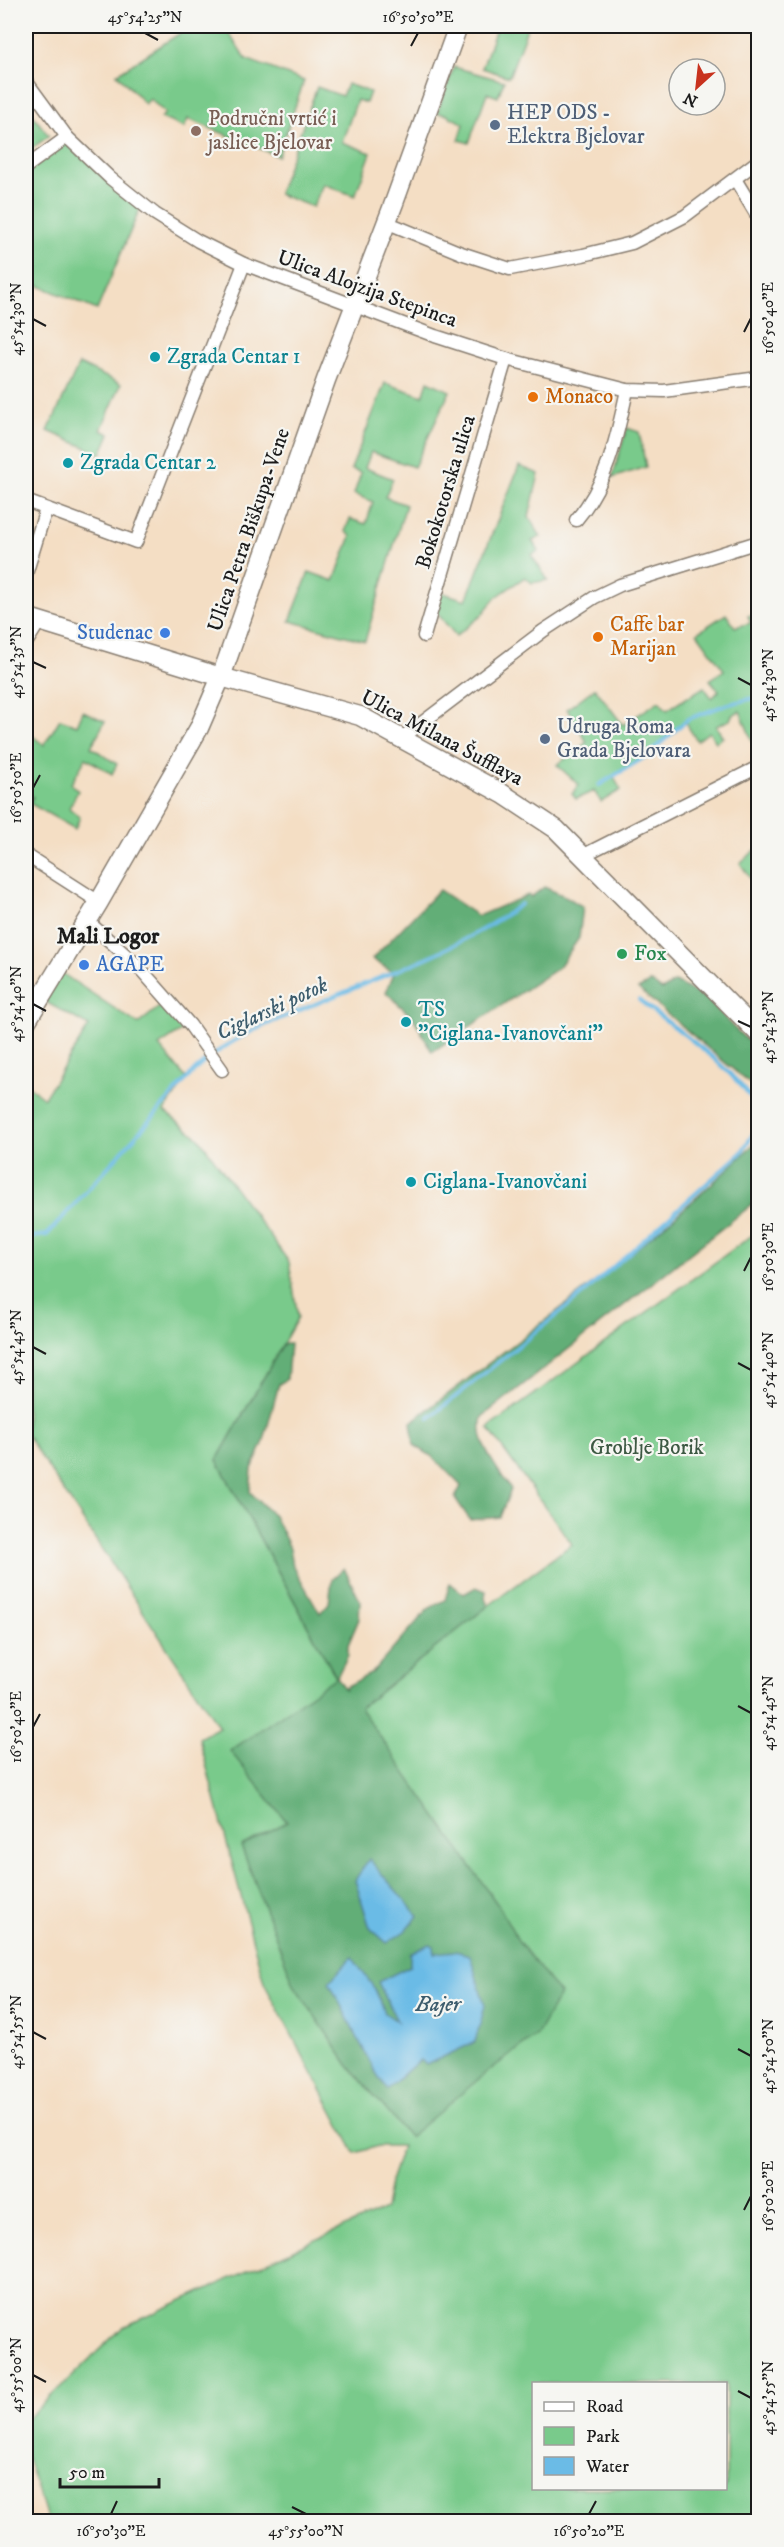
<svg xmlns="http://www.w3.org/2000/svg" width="784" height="2547" font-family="'IM FELL DW Pica',serif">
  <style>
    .green { fill: #79ca8b; stroke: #4a7354; stroke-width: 1.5; fill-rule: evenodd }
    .forest { fill: #62ae77; stroke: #3f654a; stroke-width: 1.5 }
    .water { fill: #6bbbe6; stroke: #446c81; stroke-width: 1.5 }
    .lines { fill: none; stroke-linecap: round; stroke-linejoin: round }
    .stream { stroke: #6bbbe6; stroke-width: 4 }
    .street-casing { stroke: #887d70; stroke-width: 15 }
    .secondary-casing { stroke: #887d70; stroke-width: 21 }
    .street { stroke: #fff; stroke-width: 12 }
    .secondary { stroke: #fff; stroke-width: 18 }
    .ticks { fill: none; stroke: #1c1c1c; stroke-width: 2 }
    .service-dot { fill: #5c6f8a; stroke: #f6f6f2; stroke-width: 2 }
    .education-dot { fill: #8d6e63; stroke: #f6f6f2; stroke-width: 2 }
    .culture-dot { fill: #0f9aa8; stroke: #f6f6f2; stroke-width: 2 }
    .food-dot { fill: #e8710a; stroke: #f6f6f2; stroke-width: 2 }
    .shop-dot { fill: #3f7fe0; stroke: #f6f6f2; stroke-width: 2 }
    .leisure-dot { fill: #2e9e5b; stroke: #f6f6f2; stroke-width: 2 }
    .labels { text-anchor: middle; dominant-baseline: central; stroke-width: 4.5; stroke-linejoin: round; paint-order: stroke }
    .service-label { font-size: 21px; fill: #4e5e75; stroke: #f6f6f2; text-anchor: start }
    .education-label { font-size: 21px; fill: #785e54; stroke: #f6f6f2; text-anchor: start }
    .street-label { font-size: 21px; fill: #1c1c1c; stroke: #f6f6f2 }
    .culture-label { font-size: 21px; fill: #0d838f; stroke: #f6f6f2; text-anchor: start }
    .food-label { font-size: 21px; fill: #c56008; stroke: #f6f6f2; text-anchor: start }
    .shop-label { font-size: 21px; fill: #366cbe; stroke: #f6f6f2; text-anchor: end }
    .leisure-label { font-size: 21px; fill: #27864d; stroke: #f6f6f2; text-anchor: start }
    .park-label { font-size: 21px; fill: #3d5943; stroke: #f6f6f2 }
    .neighbourhood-label { font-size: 22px; font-weight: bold; fill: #1c1c1c; stroke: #f6f6f2 }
    .water-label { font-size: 22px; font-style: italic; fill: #3c5c6d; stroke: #f6f6f2 }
    .neatline { fill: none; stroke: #1c1c1c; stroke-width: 2 }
    .ticks-label { font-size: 15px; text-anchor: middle; fill: #1c1c1c }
  </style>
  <rect width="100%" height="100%" fill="#f6f6f2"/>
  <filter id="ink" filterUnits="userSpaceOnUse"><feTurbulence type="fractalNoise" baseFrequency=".0167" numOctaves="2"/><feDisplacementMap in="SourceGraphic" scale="12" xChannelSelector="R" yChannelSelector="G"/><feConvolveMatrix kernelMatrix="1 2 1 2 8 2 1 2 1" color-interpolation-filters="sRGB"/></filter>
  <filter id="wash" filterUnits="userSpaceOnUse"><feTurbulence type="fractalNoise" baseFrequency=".008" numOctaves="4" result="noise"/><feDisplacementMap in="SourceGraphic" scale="24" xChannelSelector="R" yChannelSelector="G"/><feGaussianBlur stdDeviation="1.35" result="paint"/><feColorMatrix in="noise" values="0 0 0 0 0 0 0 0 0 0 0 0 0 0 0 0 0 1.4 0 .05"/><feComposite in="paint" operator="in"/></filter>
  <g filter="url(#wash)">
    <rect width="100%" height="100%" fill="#f4dec4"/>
    <g class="green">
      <polygon points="191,26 224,26 246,59 304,81 278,156 188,119 184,128 161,118 165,113 150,99 145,104 117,74"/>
      <polygon points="497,26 528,26 509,77 482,68"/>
      <polygon points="454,67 504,81 498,97 487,93 469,143 459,140 464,124 445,114 437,113"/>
      <polygon points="347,84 370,92 366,103 357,100 342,142 371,153 355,196 323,184 313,207 278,194 317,87 342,96"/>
      <polygon points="26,106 49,136 26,152"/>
      <polygon points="67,137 142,204 97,310 30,282 26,268 26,167"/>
      <polygon points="79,364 121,384 101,430 110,434 101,454 48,431"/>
      <polygon points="428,381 450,391 414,467 371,452 365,468 393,479 385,497 406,505 365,641 290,621 309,572 334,581 351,536 345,531 350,519 366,524 373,502 354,494 361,473 351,469 385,383 423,396"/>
      <polygon points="627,428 639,432 646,467 612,478"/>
      <polygon points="519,466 539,474 529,517 541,537 532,541 539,551 531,555 548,580 532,583 525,577 495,598 481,616 456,636 432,607 437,591 466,600"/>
      <polygon points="758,611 758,749 756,750 740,711 732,715 730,720 716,726 723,737 716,742 709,732 697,741 685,722 645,757 613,776 621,790 601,802 594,791 576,799 572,794 579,785 557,765 587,742 567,709 595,688 623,725 659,701 667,710 704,687 712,698 719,691 710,680 724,670 697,633 726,614 735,627 751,623 748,616"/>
      <polygon points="83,711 105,721 91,747 117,764 112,774 86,758 71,784 78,791 69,808 80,817 75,829 29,803 33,797 26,793 26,731 44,745 60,719 77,725"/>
      <polygon points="758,848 758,890 740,863"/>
      <path d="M57 970 138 1024 168 1000 190 1025 159 1046 187 1079 164 1111 199 1138 289 1262 298 1317 217 1460 332 1670 359 1708 488 1606 572 1544 488 1428 758 1231V2521H48L26 2456V2420L123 2327 385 2209 390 2181 402 2146H378L355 2153 264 1983 199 1738 219 1727 26 1434V1084L44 1098 89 1026 40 999ZM534 2384H726V2488H534Z"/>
    </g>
    <g class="forest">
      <polygon points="544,887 567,897 583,907 579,938 559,967 432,1052 414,1019 386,992 394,973 372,959 439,890 478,916 528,895 531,897"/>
      <polygon points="651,982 662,990 675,982 708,999 732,1026 758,1050 758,1099 756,1089 638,989"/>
      <path d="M758 1140V1200L482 1417C475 1443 497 1468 511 1489L500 1517 470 1520 455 1498 461 1486 433 1457 414 1445 411 1422C529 1332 653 1244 758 1140Z"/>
      <polygon points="283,1344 290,1344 287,1379 279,1384 263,1444 252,1469 250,1492 274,1516 290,1548 293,1566 320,1613 329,1603 332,1579 344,1568 360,1601 359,1619 348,1645 348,1655 337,1677 345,1690 347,1686 372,1673 428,1609 445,1600 450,1583 464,1594 476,1587 486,1591 485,1598 488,1606 360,1708 500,1908 519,1942 560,1994 537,2035 486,2073 409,2137 348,2065 294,1985 241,1846 287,1822 230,1751 336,1677 217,1460"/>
    </g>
    <g class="water">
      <polygon points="369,1859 418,1916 405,1931 387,1943 370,1928 355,1880"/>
      <path d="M429 1944 434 1946V1953L455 1951 470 1955 485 2006 475 2042 426 2065 421 2060C414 2063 395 2083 387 2090L373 2068 329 1982 352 1957 375 1989 385 2013 397 2021 378 1982 410 1966V1954Z"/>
    </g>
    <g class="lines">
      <g class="stream">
        <polyline points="599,785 645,757 688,719 725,705 758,697"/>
        <path d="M639 1000C681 1033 728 1063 758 1107"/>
        <path d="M26 1245 32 1237 47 1235 195 1070C232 1036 265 1025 310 1006 382 976 458 951 521 904"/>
        <polyline points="429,1418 584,1293 741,1153 758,1126"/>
      </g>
    </g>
  </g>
  <g filter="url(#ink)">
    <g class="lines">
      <defs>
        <g id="street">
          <polyline points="26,81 67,137 110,178 155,214 198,241 244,264 435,336 506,359 627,390 664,391 758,378"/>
          <polyline points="26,167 67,137"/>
          <polyline points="735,179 758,217"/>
          <polyline points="386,222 461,253 510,269 583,255 632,243 685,216 758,161"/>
          <polyline points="26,501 136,542 244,264"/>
          <path d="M576 520C608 483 617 436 627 390"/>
          <polyline points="26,574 46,509"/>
          <polyline points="424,636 506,359"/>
          <polyline points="26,643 39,622"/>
          <polyline points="402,738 543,631 595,597 620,585 758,542"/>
          <polyline points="26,855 99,902"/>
          <polyline points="582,856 758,767"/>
          <polyline points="87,921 137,965 190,1025 222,1070"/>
        </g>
        <g id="secondary">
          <polyline points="26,617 221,677 360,716 503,794 556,829 758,1033"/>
          <polyline points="26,1022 99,902 199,728 221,677 326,380 394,203 458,26"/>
        </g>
      </defs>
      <use href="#street" class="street-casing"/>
      <use href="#secondary" class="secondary-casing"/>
      <use href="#street" class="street"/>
      <use href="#secondary" class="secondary"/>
    </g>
  </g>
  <path class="ticks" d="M145 33 158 40M411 46 418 33M33 319 46 326M744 332 751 318M33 662 46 668M738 678 751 685M33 788 40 775M33 1004 46 1011M738 1021 751 1027M744 1271 751 1257M33 1347 46 1354M738 1363 751 1370M738 1706 751 1713M33 1727 40 1714M33 2032 46 2039M738 2049 751 2056M744 2210 751 2196M33 2375 46 2382M738 2391 751 2398M292 2507 306 2514M111 2514 117 2501M589 2514 596 2501"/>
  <g class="service-dot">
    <circle cx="495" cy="125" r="6"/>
    <circle cx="545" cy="739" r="6"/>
  </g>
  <circle class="education-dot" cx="196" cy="131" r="6"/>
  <g class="culture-dot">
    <circle cx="155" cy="357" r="6"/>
    <circle cx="68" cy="463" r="6"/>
    <circle cx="406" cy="1022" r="6"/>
    <circle cx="411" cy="1182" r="6"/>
  </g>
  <g class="food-dot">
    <circle cx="533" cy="397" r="6"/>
    <circle cx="598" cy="637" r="6"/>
  </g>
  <g class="shop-dot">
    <circle cx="165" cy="633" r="6"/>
    <circle cx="84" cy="965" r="6"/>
  </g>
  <circle class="leisure-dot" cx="622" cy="954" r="6"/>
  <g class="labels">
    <g class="service-label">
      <text x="507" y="113">HEP ODS -<tspan x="507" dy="24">Elektra Bjelovar</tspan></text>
      <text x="557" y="727">Udruga Roma<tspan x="557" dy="24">Grada Bjelovara</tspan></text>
    </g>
    <g class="education-label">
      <text x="208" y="119">Područni vrtić i<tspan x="208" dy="24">jaslice Bjelovar</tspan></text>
    </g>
    <g class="street-label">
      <text transform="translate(367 289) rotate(20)">Ulica Alojzija Stepinca</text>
      <text transform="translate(446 492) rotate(-73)">Bokokotorska ulica</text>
      <text transform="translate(249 530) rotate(-71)">Ulica Petra Biškupa-Vene</text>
      <text transform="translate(442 738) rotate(28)">Ulica Milana Šufflaya</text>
    </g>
    <g class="culture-label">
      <text x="167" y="357">Zgrada Centar 1</text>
      <text x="80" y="463">Zgrada Centar 2</text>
      <text x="418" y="1010">TS<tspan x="418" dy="24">"Ciglana-Ivanovčani"</tspan></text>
      <text x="423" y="1182">Ciglana-Ivanovčani</text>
    </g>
    <g class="food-label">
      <text x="545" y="397">Monaco</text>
      <text x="610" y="625">Caffe bar<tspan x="610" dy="24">Marijan</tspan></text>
    </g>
    <g class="shop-label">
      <text x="153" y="633">Studenac</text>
      <text x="96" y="965" text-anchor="start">AGAPE</text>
    </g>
    <g class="leisure-label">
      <text x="634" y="954">Fox</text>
    </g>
    <g class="park-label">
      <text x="647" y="1448">Groblje Borik</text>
    </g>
    <g class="neighbourhood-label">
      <text x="108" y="936">Mali Logor</text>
    </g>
    <g class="water-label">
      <text transform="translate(272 1009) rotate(-25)">Ciglarski potok</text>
      <text x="438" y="2004">Bajer</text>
    </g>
  </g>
  <rect width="784" height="2547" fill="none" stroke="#f6f6f2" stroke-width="66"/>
  <rect x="532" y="2382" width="195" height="108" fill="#f6f6f2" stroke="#9f9f9c" stroke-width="1.5"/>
  <rect x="544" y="2402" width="30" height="9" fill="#ffffff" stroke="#9f9f9c" stroke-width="1.5"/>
  <text x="586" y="2412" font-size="18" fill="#1c1c1c">Road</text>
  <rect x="544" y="2427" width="30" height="18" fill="#79ca8b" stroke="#9f9f9c" stroke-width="1.5"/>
  <text x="586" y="2442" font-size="18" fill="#1c1c1c">Park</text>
  <rect x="544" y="2457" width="30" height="18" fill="#6bbbe6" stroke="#9f9f9c" stroke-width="1.5"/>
  <text x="586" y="2472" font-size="18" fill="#1c1c1c">Water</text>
  <g transform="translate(697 87) rotate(207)"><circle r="28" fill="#f6f6f2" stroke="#9f9f9c" stroke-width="1.5"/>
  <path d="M0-4.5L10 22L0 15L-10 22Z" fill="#c8321e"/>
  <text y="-9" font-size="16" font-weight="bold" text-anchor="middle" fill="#1c1c1c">N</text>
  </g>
  <path d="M60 2478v9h99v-9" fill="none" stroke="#1c1c1c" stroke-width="3"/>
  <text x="69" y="2478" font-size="18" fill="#1c1c1c" stroke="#f6f6f2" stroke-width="4.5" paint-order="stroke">50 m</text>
  <rect x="33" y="33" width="718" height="2481" class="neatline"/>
  <g class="ticks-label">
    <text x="145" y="22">45°54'25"N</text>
    <text x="418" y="22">16°50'50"E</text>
    <text transform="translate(768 318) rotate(-90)" y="5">16°50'40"E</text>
    <text transform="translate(16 319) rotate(-90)" y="5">45°54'30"N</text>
    <text transform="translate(16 662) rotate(-90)" y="5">45°54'35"N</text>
    <text transform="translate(768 685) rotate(-90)" y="5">45°54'30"N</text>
    <text transform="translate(16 788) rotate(-90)" y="5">16°50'50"E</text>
    <text transform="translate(16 1004) rotate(-90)" y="5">45°54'40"N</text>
    <text transform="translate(768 1027) rotate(-90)" y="5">45°54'35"N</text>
    <text transform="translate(768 1257) rotate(-90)" y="5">16°50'30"E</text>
    <text transform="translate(16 1347) rotate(-90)" y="5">45°54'45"N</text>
    <text transform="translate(768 1370) rotate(-90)" y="5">45°54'40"N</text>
    <text transform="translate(768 1713) rotate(-90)" y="5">45°54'45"N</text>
    <text transform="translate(16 1727) rotate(-90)" y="5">16°50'40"E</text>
    <text transform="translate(16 2032) rotate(-90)" y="5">45°54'55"N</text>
    <text transform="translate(768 2056) rotate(-90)" y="5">45°54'50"N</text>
    <text transform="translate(768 2196) rotate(-90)" y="5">16°50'20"E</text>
    <text transform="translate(16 2375) rotate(-90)" y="5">45°55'00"N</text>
    <text transform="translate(768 2398) rotate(-90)" y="5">45°54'55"N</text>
    <text x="111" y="2536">16°50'30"E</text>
    <text x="306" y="2536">45°55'00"N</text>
    <text x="589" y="2536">16°50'20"E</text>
  </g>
</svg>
